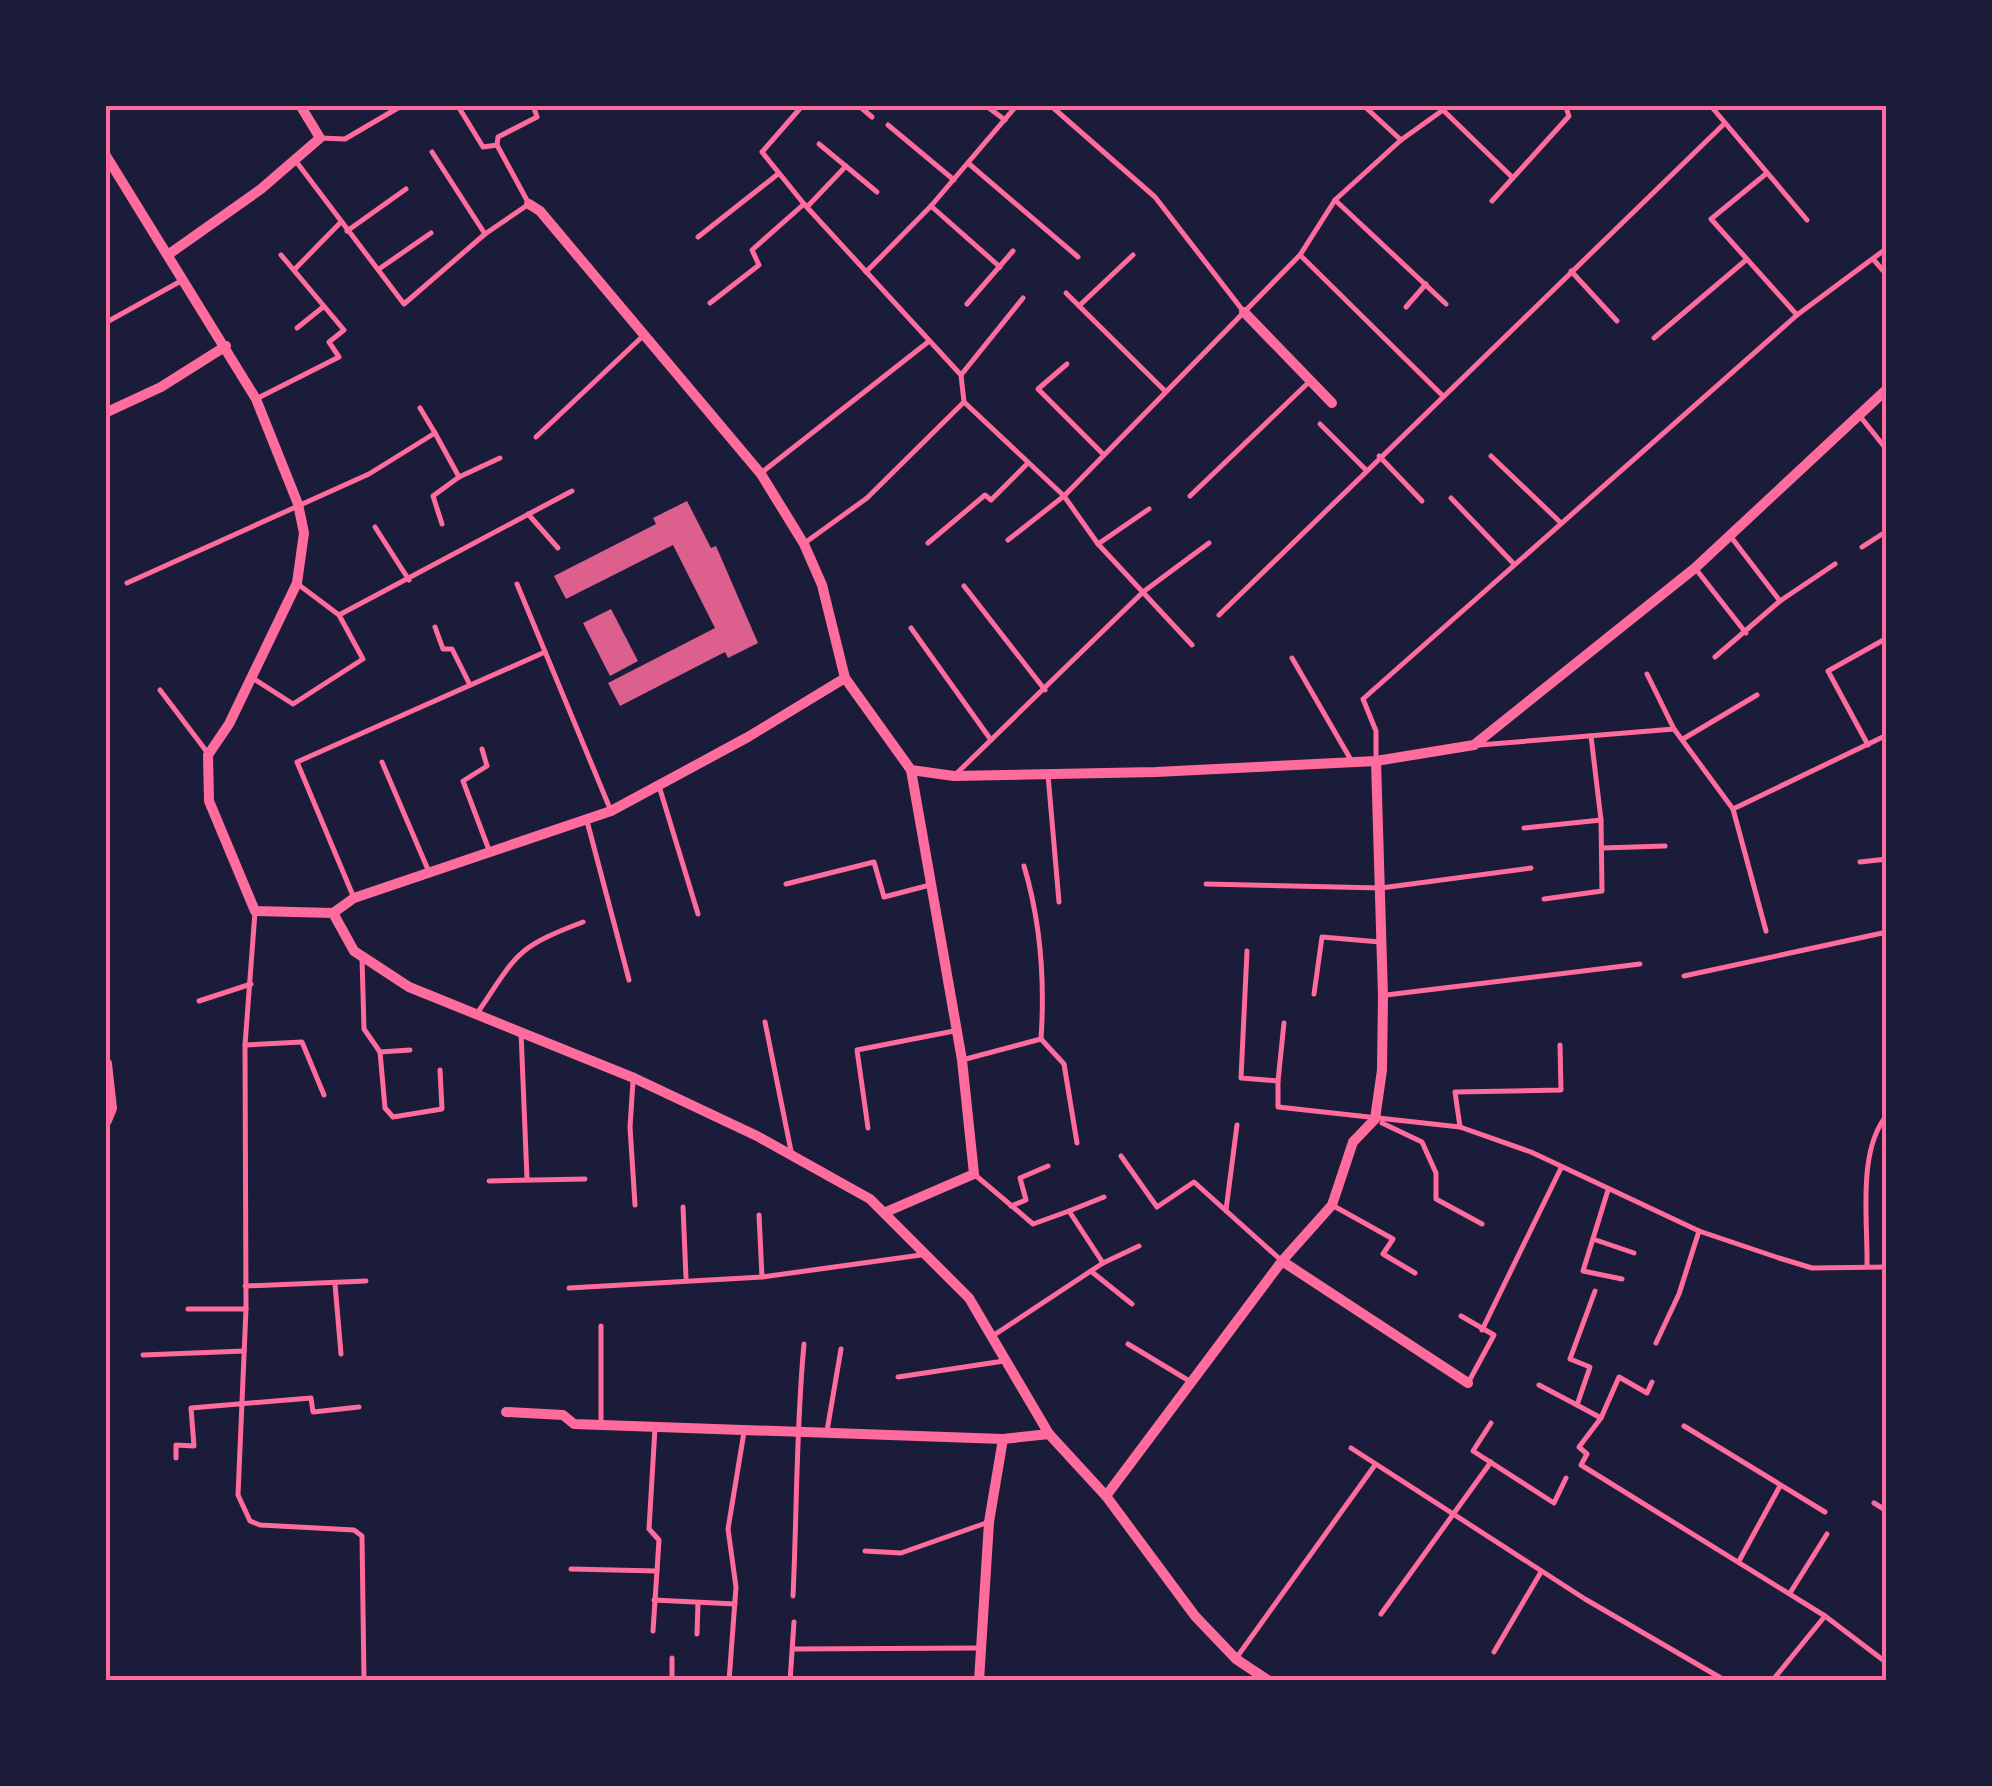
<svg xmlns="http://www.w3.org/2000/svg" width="1992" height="1786" font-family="'Fira Sans',sans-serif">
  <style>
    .building { fill: #dd5f8e }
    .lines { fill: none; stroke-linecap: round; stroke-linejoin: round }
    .service { stroke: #ff6b9d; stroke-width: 5 }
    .minor { stroke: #ff6b9d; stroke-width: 10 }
    .tertiary { stroke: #ff6b9d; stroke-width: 14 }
    .neatline { fill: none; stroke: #ff6b9d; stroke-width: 4 }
  </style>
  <rect width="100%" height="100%" fill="#1b1b3a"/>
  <g class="building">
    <polygon points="687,501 711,548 716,546 758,643 728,658 725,652 620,706 608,683 715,628 673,545 566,599 554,576 656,524 653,518"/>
    <polygon points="611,609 638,661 610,676 583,623"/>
  </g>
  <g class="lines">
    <g class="service">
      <polyline points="803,105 762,152 804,204 961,375 964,402 1064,496 1098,544 1192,645"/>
      <polyline points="858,105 872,117"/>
      <polyline points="985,105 1005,120"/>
      <polyline points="1050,105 1155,197 1244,312"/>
      <polyline points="1363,105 1401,140"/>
      <polyline points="1710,105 1807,220"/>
      <polyline points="458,106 483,147 497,145"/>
      <polyline points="1444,111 1513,178"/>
      <polyline points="888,125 954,180"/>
      <polyline points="320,138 345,139 403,105"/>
      <polyline points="819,144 877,192"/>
      <polyline points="497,145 498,137 537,117 533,105"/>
      <polyline points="432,152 485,234"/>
      <polyline points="295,160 404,304 485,234 529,204 497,145"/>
      <polyline points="968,163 1078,257"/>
      <polyline points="1767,173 1711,219 1797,315 1887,248"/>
      <polyline points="1335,200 1446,304"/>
      <polyline points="1492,201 1569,116 1565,105"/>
      <polyline points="931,206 1000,267"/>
      <polyline points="807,207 846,166"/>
      <polyline points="347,231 406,189"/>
      <polyline points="698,237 778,174"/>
      <polyline points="1300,255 1443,396"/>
      <polyline points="1873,259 1887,275"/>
      <polyline points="379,269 431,233"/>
      <polyline points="294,270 340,223"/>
      <polyline points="1571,271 1617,321"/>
      <polyline points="866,272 931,206 1017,105"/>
      <polyline points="1066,293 1165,391"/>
      <polyline points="710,303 759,265 752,250 804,204"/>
      <polyline points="967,304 1013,251"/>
      <polyline points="1079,306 1133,255"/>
      <polyline points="1406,307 1426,284"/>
      <polyline points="105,323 181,281"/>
      <polyline points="297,328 323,307"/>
      <polyline points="1654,338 1746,260"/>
      <polyline points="1067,364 1038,389 1103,454"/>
      <polyline points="961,375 1023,298"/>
      <polyline points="258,398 339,357 329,342 344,330 281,255"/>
      <polyline points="420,408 435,433"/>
      <polyline points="1859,415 1887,450"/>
      <polyline points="1320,424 1365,469"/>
      <polyline points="536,437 644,335"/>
      <polyline points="1379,456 1422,501"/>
      <polyline points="1491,456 1560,522"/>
      <polyline points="761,473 928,342"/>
      <polyline points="1190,496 1309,382"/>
      <polyline points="1451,498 1513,563"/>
      <polyline points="528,514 558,548"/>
      <polyline points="442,524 433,496 459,477 500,458"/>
      <polyline points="375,527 409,580"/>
      <polyline points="1731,537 1780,601 1835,564"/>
      <polyline points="1008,540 1064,496 1300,255 1335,200 1401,140 1450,105"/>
      <polyline points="806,542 867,498 964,402"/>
      <polyline points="928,543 985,495 991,500 1027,464"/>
      <polyline points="1098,544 1149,509"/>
      <polyline points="1862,547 1887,531"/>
      <polyline points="1695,568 1746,633"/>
      <polyline points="127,583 369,474 435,433 459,477"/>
      <polyline points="517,584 611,811"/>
      <polyline points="299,585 339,615 572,491"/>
      <polyline points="964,586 1045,690"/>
      <polyline points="1219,615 1725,123"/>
      <polyline points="435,627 443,649 452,649 470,685"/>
      <polyline points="911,628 991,740"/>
      <polyline points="1715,657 1780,601"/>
      <polyline points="1292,658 1351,760"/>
      <polyline points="1647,674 1674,729"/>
      <polyline points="251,677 293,704 363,659 339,615"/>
      <polyline points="160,690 207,752"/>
      <polyline points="1683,739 1757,695"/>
      <polyline points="1479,745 1674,729 1733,809 1887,735"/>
      <polyline points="1868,745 1828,671 1887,638"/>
      <polyline points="482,749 487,766 463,781 489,850"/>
      <polyline points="1376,759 1376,731 1363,699 1797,315"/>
      <polyline points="382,762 429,872"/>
      <polyline points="956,774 1143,592 1209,543"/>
      <polyline points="1048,775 1059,902"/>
      <polyline points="659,786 698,914"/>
      <polyline points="1733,809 1766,931"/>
      <polyline points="587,821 629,980"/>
      <polyline points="1524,828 1601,820"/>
      <polyline points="1602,848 1665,846"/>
      <polyline points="1860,862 1887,859"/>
      <path d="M1024 866C1041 923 1045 980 1041 1039L1064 1064 1077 1143"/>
      <polyline points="786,884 874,862 884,897 930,885"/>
      <polyline points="1206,884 1381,888 1531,868"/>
      <polyline points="354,898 297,762 545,652"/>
      <polyline points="1544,899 1602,891 1601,820 1591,736"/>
      <polyline points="255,912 245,1045 246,1309 238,1495 250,1521 260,1525 354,1530 362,1536 364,1681"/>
      <polyline points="1247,951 1241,1078 1278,1081 1278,1107 1460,1127 1531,1152 1699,1231 1779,1258 1812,1268 1887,1267"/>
      <polyline points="362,958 364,1029 380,1052 385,1108 393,1117 442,1109 440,1070"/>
      <polyline points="1684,976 1887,932"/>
      <polyline points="1314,994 1322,937 1380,942"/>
      <polyline points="1386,995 1640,964"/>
      <polyline points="199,1001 251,984"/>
      <path d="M478 1012C518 953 515 948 583 922"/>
      <polyline points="765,1022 791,1151"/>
      <polyline points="521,1032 527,1179"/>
      <polyline points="245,1045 302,1042 324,1095"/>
      <polyline points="380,1052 410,1050"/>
      <polyline points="962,1060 1041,1039"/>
      <polyline points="633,1081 630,1127 635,1205"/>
      <polyline points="1278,1081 1284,1023"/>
      <polyline points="1382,1123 1422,1142 1436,1173 1436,1199 1482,1224"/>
      <polyline points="1460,1127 1455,1092 1561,1090 1560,1045"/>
      <polyline points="868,1128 857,1050 954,1031"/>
      <polyline points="1121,1156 1157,1207 1194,1182 1282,1261"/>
      <polyline points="974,1174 1033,1224 1069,1211 1103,1263"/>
      <polyline points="489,1181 585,1179"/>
      <polyline points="1608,1190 1583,1271 1622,1279"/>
      <polyline points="1332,1205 1393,1239 1383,1254 1415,1273"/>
      <polyline points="1011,1206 1026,1200 1020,1178 1048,1166"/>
      <polyline points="683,1207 686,1278"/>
      <polyline points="1226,1210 1237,1125"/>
      <polyline points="1069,1211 1104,1197"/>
      <polyline points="759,1215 762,1277"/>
      <polyline points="1593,1239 1634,1253"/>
      <path d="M1867 1266C1868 1221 1857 1151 1887 1115"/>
      <polyline points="1092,1272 1132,1304"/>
      <polyline points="335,1284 341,1354"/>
      <polyline points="245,1286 366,1281"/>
      <polyline points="569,1288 762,1277 921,1255"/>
      <polyline points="188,1309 246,1309"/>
      <polyline points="1461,1316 1494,1335 1468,1383"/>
      <polyline points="601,1326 601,1424"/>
      <polyline points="1482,1330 1561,1168"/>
      <polyline points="994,1335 1103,1263 1139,1246"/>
      <polyline points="1656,1343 1679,1294 1699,1231"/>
      <polyline points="1128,1344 1191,1382"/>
      <polyline points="143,1355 244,1351"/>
      <polyline points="898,1377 1004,1361"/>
      <polyline points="1652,1382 1647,1393 1619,1377 1601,1418 1579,1447 1587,1454 1581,1465 1825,1616 1887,1663"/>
      <polyline points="1539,1385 1577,1405 1590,1367 1570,1359 1595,1291"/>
      <polyline points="1577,1405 1601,1418"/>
      <polyline points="1491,1423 1473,1451 1554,1503 1566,1478"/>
      <polyline points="1684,1426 1825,1512"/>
      <polyline points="827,1431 841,1349"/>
      <polyline points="1351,1448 1585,1599 1726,1681"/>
      <polyline points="176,1458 176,1445 194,1446 191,1408 311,1398 313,1412 359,1407"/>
      <polyline points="1874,1503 1887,1511"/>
      <polyline points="865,1551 901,1553 986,1523"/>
      <polyline points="1739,1561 1780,1486"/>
      <polyline points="571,1569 657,1571"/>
      <polyline points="1790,1593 1827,1534"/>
      <path d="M793 1596C797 1512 796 1428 804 1344"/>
      <polyline points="654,1600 735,1604"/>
      <polyline points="1381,1614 1491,1462"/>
      <polyline points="653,1631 659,1540 649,1529 655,1428"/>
      <polyline points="697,1634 698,1603"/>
      <polyline points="793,1649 981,1648"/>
      <polyline points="1494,1652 1541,1572"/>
      <polyline points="1237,1657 1375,1465"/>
      <polyline points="672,1658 672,1681"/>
      <polyline points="729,1681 736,1587 728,1529 744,1432"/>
      <polyline points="790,1681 794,1622"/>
      <polyline points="851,1681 851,1679"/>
      <polyline points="1772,1681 1825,1616"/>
    </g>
    <g class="minor">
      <polyline points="105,154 256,399 298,504 304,533 297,583 229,724 208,755 209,801 255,911 333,913 354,951 409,987 634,1078 757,1136 870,1199 969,1298 1049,1434 1106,1496 1195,1616 1236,1659 1269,1681"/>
      <polyline points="529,204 540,211 761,474 804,544 822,585 845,678 911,770 962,1060 974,1174 886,1212"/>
      <polyline points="169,254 261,189 320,138 300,105"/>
      <polyline points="1244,312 1332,403"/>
      <polyline points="105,413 161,387 226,346"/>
      <polyline points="911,770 954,776 1156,772 1376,761 1474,745 1695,568 1887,389"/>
      <polyline points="333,913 354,898 611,811 748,737 845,678"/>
      <polyline points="1282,1261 1468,1383"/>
      <polyline points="506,1412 563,1415 574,1424 1003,1439"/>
      <polyline points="1106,1496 1282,1261 1332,1205 1353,1142 1375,1119 1382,1070 1383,996 1376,761"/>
      <polyline points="979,1681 989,1522 1003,1439 1049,1434"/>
    </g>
    <polyline class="tertiary" points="105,1064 110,1108 105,1120"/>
  </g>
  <rect width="1992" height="1786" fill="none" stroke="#1b1b3a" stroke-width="215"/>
  <rect x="108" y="108" width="1776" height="1570" class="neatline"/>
</svg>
